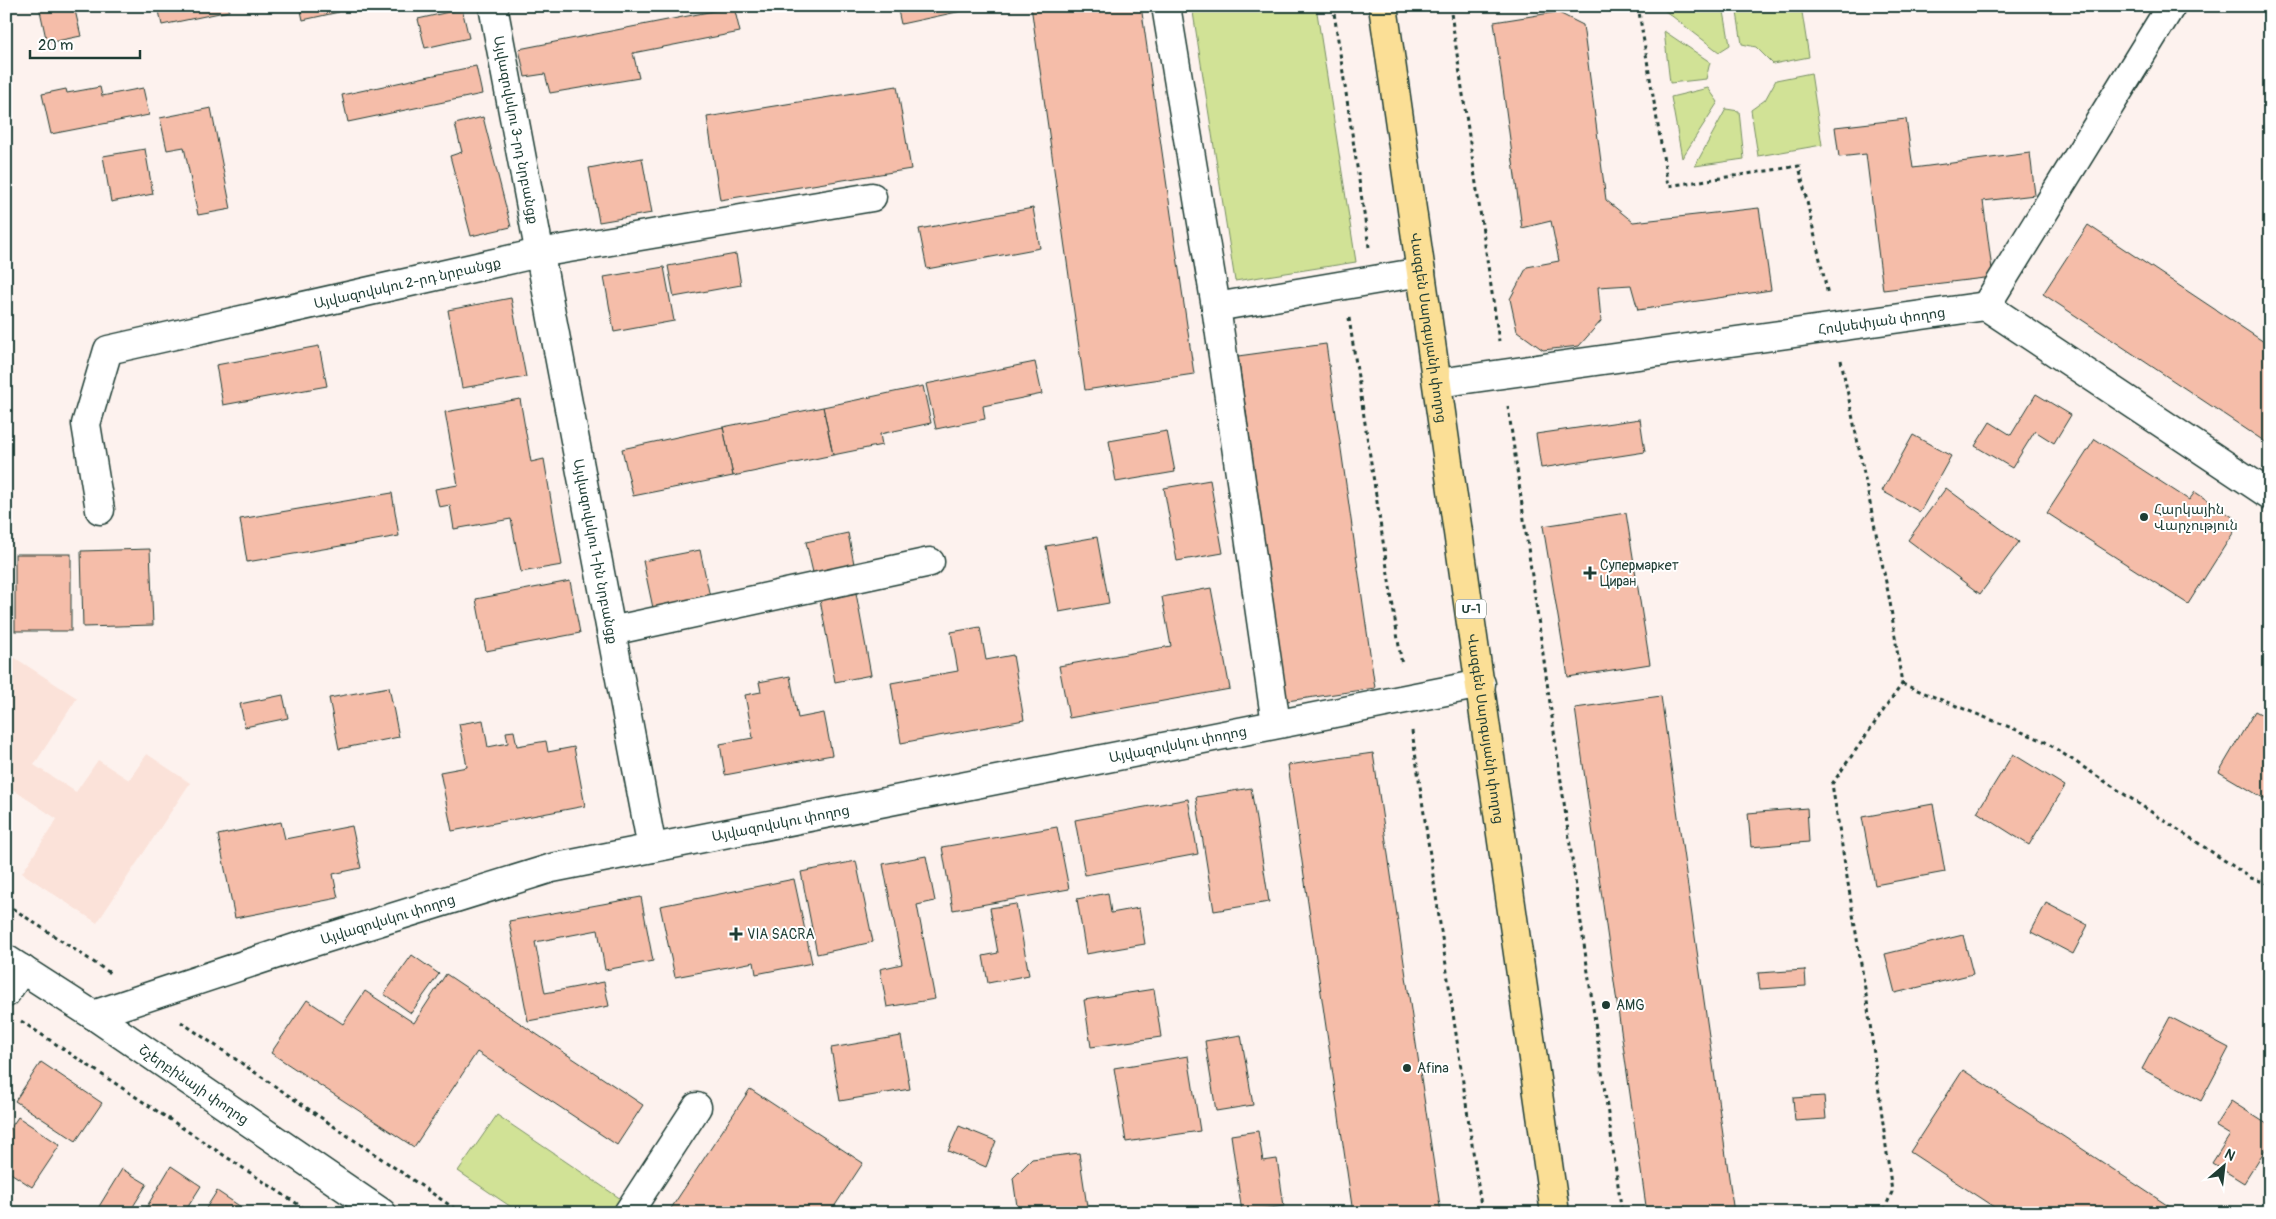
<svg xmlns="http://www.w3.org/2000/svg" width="2276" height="1219" font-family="Pangolin,'Noto Sans Armenian',sans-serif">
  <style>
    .built { fill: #fbe2d9 }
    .green { fill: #d1e296; stroke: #789065 }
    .building { fill: #f5bda9; stroke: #1f3d34 }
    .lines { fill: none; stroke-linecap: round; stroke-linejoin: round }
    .minor-casing { stroke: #1f3d34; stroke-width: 31 }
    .highway-casing { stroke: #1f3d34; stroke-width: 31 }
    .path { stroke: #1f3d34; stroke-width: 3; stroke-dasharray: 4 4; stroke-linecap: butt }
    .minor { stroke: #fff; stroke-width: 28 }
    .highway { stroke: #fbdf96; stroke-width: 28 }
    .poi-dot { fill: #1f3d34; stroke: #fff; stroke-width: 2 }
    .labels { text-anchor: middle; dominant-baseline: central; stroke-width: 4; stroke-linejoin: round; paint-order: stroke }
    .shield { fill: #fff; stroke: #627771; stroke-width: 1 }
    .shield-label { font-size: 12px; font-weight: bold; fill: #1f3d34 }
    .street-label { font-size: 14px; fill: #1f3d34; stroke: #fff }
    .poi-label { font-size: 14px; fill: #1f3d34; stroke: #fff; text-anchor: start }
  </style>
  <rect width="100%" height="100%" fill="#fdf2ee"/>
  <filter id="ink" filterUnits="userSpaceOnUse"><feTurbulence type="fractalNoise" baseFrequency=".02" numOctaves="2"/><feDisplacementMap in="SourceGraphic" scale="10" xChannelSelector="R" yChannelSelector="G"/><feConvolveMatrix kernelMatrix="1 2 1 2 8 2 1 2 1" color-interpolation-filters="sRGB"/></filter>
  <g filter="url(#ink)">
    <polygon class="built" points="9,654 77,698 34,765 76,792 98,760 129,780 147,754 190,783 97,923 22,873 57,819 6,785 6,659"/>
    <g class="green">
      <polygon points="1192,6 1316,6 1356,262 1235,281"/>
      <polygon points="1685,6 1723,6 1730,45 1719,52 1664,10"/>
      <polygon points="1736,6 1801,6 1809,57 1773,64 1756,47 1742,44"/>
      <polygon points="1664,31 1710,62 1706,79 1670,83"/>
      <polygon points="1811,73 1822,145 1758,156 1751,110 1765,100 1776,80"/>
      <polygon points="1708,88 1718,102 1682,158 1671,97"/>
      <polygon points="1726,109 1739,111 1744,159 1695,166"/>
      <polygon points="497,1115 621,1199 612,1213 520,1213 458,1171"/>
    </g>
    <g class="building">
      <polygon points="39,6 74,6 81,36 47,43"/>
      <polygon points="158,6 229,6 229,11 162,25"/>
      <polygon points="300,6 338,6 339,12 303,20"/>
      <polygon points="897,6 985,6 901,24"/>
      <polygon points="1031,6 1141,6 1194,374 1085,390"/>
      <polygon points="734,7 740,32 633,53 639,78 550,93 545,74 525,77 519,49"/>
      <polygon points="462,9 469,38 425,48 418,19"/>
      <polygon points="1557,12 1583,25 1606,200 1633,222 1759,208 1771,290 1638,310 1631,285 1598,287 1601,321 1579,346 1543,350 1517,331 1510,299 1527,267 1559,261 1551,221 1522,228 1494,22"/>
      <polygon points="476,66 482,94 348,122 342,95"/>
      <polygon points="897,86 911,169 720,200 707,117"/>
      <polygon points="100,87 102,96 143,88 149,115 51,134 42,94 66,89 67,93"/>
      <polygon points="211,108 231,209 198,215 184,147 167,150 160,118"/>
      <polygon points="483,117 511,227 471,236 450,156 462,152 455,124"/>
      <polygon points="1906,119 1913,168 2030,153 2035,195 1983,201 1993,277 1883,290 1866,154 1839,157 1835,127"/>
      <polygon points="145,149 153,194 111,202 103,156"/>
      <polygon points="642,158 652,213 599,222 589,168"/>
      <polygon points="1033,208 1040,248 927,269 919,229"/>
      <polygon points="2088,225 2270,346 2270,445 2043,294"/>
      <polygon points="736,254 741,285 674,297 668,266"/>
      <polygon points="664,267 674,321 614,332 604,277"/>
      <polygon points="511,298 526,377 462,388 448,310"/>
      <polygon points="1326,344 1375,688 1287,701 1238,356"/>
      <polygon points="319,346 327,386 223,405 216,365"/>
      <polygon points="1035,362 1042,394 983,406 985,419 936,429 926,384"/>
      <polygon points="923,386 931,423 880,434 882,445 833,455 823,407"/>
      <polygon points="2036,394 2071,415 2054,443 2035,431 2012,468 1975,446 1990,422 2011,435"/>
      <polygon points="520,399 531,462 544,459 562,565 521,572 511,519 454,529 450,505 439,507 435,489 458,485 445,412"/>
      <polygon points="823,407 833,455 733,476 723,427"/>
      <polygon points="1640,419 1645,452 1541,468 1536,434"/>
      <polygon points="723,427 733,476 633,496 622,449"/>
      <polygon points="1167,431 1175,472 1116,482 1109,441"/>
      <polygon points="1913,435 1951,456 1920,512 1882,491"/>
      <polygon points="2095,439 2189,500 2195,492 2240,522 2188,604 2047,513"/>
      <polygon points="1210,480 1223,553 1177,561 1164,488"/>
      <polygon points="1946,488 2019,542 1980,594 1908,540"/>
      <polygon points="392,493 399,536 247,562 240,519"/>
      <polygon points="1626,513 1650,664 1568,677 1543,526"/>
      <polygon points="848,533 855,569 814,577 806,542"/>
      <polygon points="1097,537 1109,603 1059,612 1046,546"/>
      <polygon points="150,549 153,625 83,627 81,551"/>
      <polygon points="700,550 710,597 653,608 643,561"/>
      <rect x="15" y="554" width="56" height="77"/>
      <polygon points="570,581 580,633 486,651 476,599"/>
      <polygon points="1211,588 1230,689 1069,718 1059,666 1171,646 1162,597"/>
      <polygon points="856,593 871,675 835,682 820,600"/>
      <polygon points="980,627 986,660 1013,655 1024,720 901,743 891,683 958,671 951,632"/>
      <polygon points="790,676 798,718 824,713 832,755 725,775 720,744 753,738 745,695 761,692 759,682"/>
      <polygon points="389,687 399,737 339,749 329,698"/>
      <polygon points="283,695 288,718 245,727 240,704"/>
      <polygon points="1661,696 1734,1213 1647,1213 1575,708"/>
      <polygon points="2255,711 2270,719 2270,802 2219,772"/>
      <polygon points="483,720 488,747 508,743 506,732 514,731 517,746 546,741 548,752 574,747 585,806 452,831 440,772 467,767 459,724"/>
      <polygon points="1373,753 1441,1213 1353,1213 1288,765"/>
      <polygon points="2013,754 2065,786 2029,845 1977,812"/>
      <polygon points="1251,788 1269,902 1214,911 1196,797"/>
      <polygon points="1188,799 1198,854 1085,875 1075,820"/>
      <polygon points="1933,804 1945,872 1875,885 1862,817"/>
      <polygon points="1807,808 1809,842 1751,847 1748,813"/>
      <polygon points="281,822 285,839 352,826 361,868 333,874 338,898 235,918 218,835"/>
      <polygon points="1057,827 1069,889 953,910 942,847"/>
      <polygon points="926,856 935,901 917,905 935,999 887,1007 880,969 902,964 883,864"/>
      <polygon points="856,861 873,942 817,954 801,872"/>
      <polygon points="794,879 812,963 756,974 754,962 675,977 660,906"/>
      <polygon points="1108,893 1111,913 1139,908 1145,944 1086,954 1077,899"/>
      <polygon points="641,897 653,961 605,970 598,930 535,942 545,993 604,982 609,1006 528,1021 509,921"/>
      <polygon points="2046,903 2088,925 2073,954 2031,932"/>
      <polygon points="1016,904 1029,975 988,983 983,956 998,953 990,908"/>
      <polygon points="1963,935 1973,974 1895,993 1885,954"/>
      <polygon points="412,955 439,974 411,1013 384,994"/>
      <polygon points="1805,970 1806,986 1760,989 1758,973"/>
      <polygon points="446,974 643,1105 617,1145 477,1052 414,1147 271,1053 307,1000 343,1024 365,991 414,1023"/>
      <polygon points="1154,989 1161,1037 1091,1047 1084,1000"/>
      <polygon points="2170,1017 2229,1048 2201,1101 2142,1069"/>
      <polygon points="1241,1035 1253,1105 1216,1111 1205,1041"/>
      <polygon points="901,1036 910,1089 840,1101 831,1048"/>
      <polygon points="1188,1056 1200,1131 1126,1142 1114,1068"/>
      <polygon points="41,1062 102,1103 76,1141 15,1101"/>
      <polygon points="1963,1070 2179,1213 2003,1213 1910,1152"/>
      <polygon points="750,1089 863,1163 830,1213 668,1213"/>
      <polygon points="1824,1096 1826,1119 1795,1121 1793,1098"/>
      <polygon points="2231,1101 2270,1126 2270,1142 2244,1183 2212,1163 2230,1135 2215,1126"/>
      <polygon points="18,1117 60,1145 32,1187 6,1170 6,1135"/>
      <polygon points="959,1126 996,1141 986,1167 948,1151"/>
      <polygon points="1258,1131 1263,1161 1277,1159 1284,1206 1242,1212 1231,1135"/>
      <polygon points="1079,1153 1088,1213 1018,1213 1013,1178 1032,1159"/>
      <polygon points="171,1166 201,1186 184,1213 143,1213"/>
      <polygon points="122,1169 147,1184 129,1213 95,1213"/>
      <polygon points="217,1191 244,1209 241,1213 203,1213"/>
    </g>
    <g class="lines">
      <defs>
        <g id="minor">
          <path id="s1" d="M493 6 652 848"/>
          <polyline points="1166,6 1216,307 1276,724"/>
          <polyline points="1986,306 2171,6"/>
          <polyline points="1216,307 1421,272"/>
          <path id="s2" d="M1438 383 1986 306 2270 495"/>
          <path id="s3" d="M100 510 86 424 108 350 539 253 872 197"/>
          <polyline points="611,631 930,562"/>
          <path id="s4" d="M6 959 93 1015 382 1213"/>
          <polyline points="6,993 22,969"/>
          <path id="s5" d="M93 1015 301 946 552 868 1481 684"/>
          <polyline points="628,1213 697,1107"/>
        </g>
        <g id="highway">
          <path id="s6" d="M1383 6 1555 1213"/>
        </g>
      </defs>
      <use href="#minor" class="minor-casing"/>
      <use href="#highway" class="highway-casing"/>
      <g class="path">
        <polyline points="1333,6 1369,247"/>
        <polyline points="1450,6 1499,341"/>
        <polyline points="1638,6 1668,186 1799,166 1828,295"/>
        <polyline points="1349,318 1402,666"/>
        <polyline points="1841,360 1890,602 1902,684 1832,784 1867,1001 1892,1192 1883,1213"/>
        <polyline points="1508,406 1622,1213"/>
        <polyline points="1902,684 2044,741 2251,878 2270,884"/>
        <polyline points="1412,731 1482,1213"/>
        <polyline points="6,904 110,973"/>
        <polyline points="21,1021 311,1213"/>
        <polyline points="181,1022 461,1213"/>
      </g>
      <use href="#minor" class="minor"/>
      <use href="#highway" class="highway"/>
    </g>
  </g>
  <g class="poi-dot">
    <circle cx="2144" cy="517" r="5"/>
    <path d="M1587.5 565.5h5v5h5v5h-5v5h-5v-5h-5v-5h5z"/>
    <path d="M733.5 926.5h5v5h5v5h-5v5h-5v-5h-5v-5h5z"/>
    <circle cx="1606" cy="1005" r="5"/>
    <circle cx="1407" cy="1068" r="5"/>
  </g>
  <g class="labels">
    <rect class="shield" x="1456" y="599.5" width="30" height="19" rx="4"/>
    <g class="shield-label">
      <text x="1471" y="609">Մ-1</text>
    </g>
    <g class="street-label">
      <text stroke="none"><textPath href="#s1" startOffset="126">Այվազովսկու 3-րդ նրբանցք</textPath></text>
      <text stroke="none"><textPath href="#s3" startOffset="471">Այվազովսկու 2-րդ նրբանցք</textPath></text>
      <text stroke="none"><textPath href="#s2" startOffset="448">Հովսեփյան փողոց</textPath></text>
      <text stroke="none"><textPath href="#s6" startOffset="325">Վազգեն Սարգսյանի փողոց</textPath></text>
      <text stroke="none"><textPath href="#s1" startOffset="555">Այվազովսկու 1-ին նրբանցք</textPath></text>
      <text stroke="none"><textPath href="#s6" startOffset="730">Վազգեն Սարգսյանի փողոց</textPath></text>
      <text stroke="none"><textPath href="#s5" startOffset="1120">Այվազովսկու փողոց</textPath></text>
      <text stroke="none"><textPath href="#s5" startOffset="715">Այվազովսկու փողոց</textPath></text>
      <text stroke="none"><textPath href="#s5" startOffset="310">Այվազովսկու փողոց</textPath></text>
      <text stroke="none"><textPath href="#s4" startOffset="226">Շչերբինայի փողոց</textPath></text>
    </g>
    <g class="poi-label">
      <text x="2154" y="509">Հարկային<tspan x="2154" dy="16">Վարչություն</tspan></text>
      <text x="1600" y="565">Супермаркет<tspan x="1600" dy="16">Циран</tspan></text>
      <text x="747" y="934">VIA SACRA</text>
      <text x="1616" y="1005">AMG</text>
      <text x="1417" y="1068">Afina</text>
    </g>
  </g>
  <rect width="2276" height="1219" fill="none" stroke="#fff" stroke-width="25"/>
  <rect x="12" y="12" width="2251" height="1194" fill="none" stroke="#1f3d34" stroke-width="2" filter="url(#ink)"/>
  <g transform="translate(2224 1166) rotate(28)" stroke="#ffffff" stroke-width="4" paint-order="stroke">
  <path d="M0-4L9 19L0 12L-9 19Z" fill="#1f3d34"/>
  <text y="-8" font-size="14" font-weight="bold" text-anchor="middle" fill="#1f3d34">N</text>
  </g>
  <path d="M30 50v8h110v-8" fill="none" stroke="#1f3d34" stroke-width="2.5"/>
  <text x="38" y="50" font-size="15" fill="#1f3d34" stroke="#ffffff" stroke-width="4" paint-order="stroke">20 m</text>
</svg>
